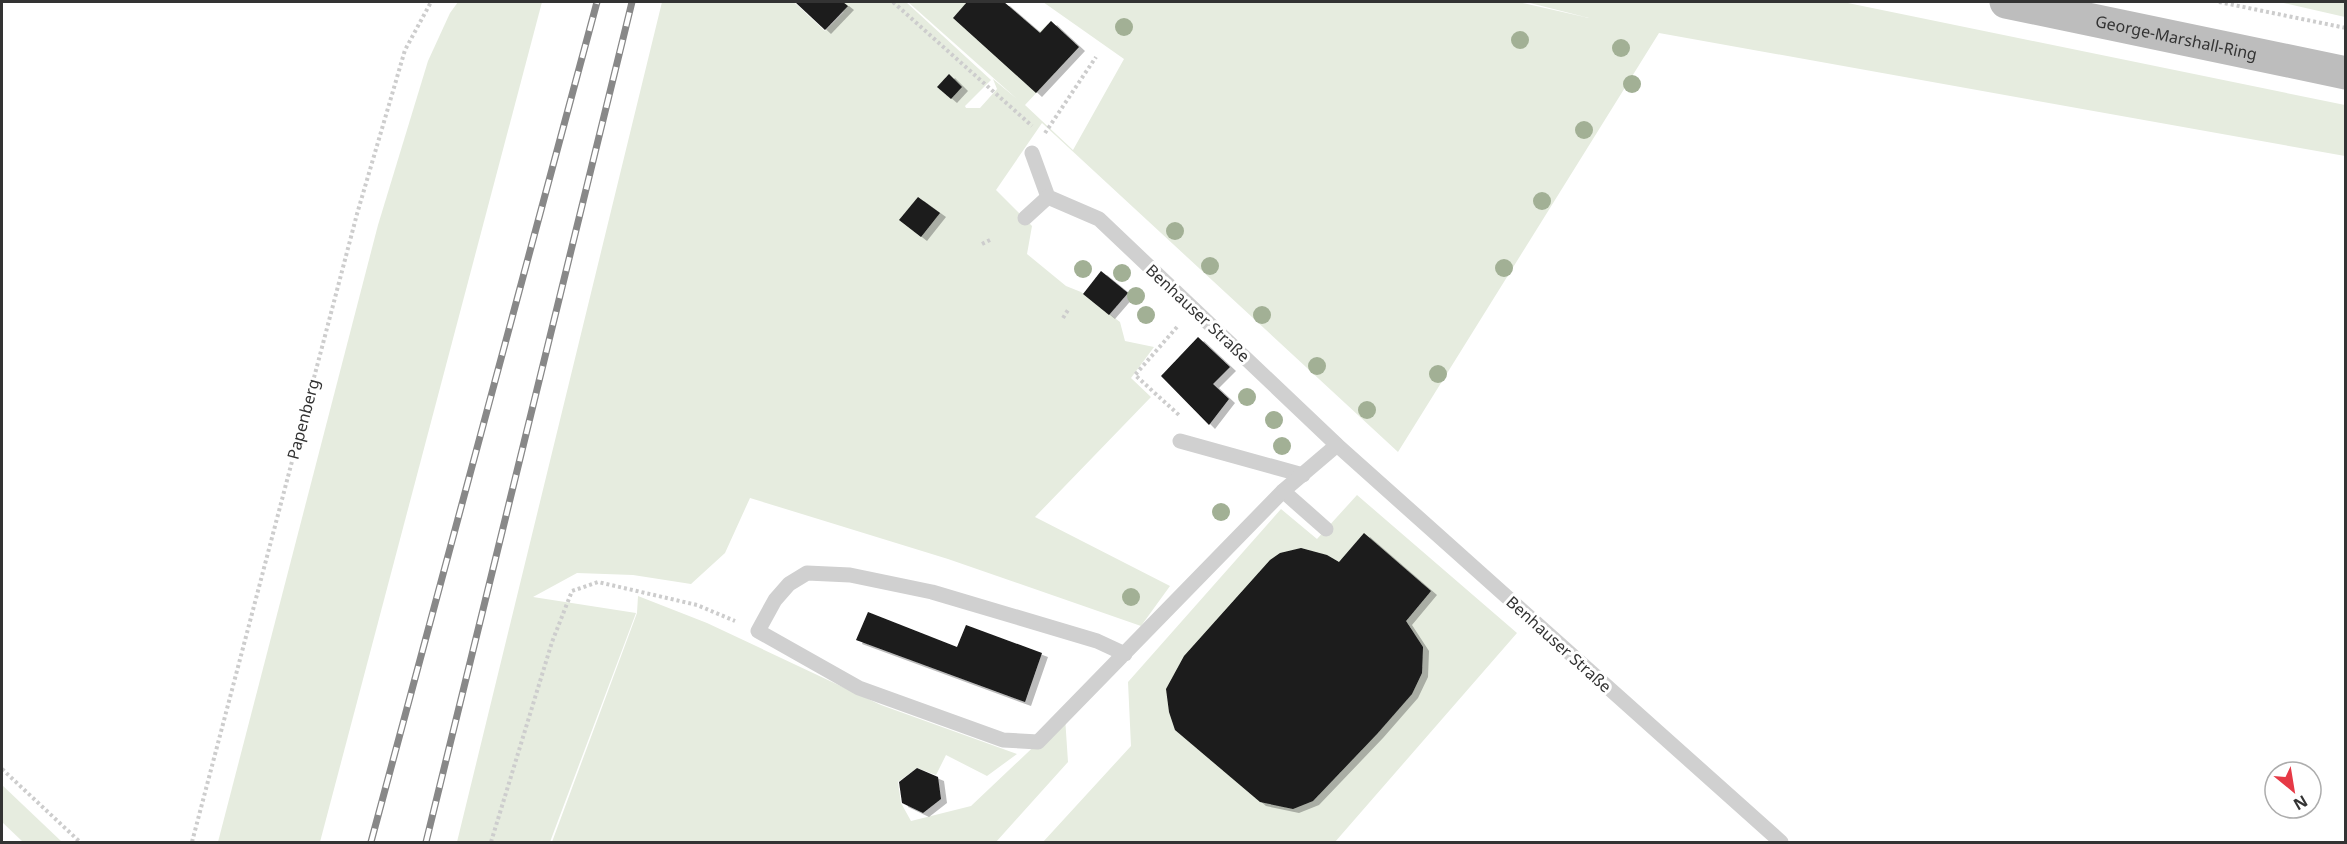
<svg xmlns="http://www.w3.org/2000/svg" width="2347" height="844" font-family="'Noto Sans',sans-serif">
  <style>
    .green { fill: #e6ecdf }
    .building { fill: #1a1a1a; filter: url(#shadow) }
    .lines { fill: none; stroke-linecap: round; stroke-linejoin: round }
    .path { stroke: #cdcdcd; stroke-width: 4; stroke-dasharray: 3 3; stroke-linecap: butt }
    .service { stroke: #d0d0d0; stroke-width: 15 }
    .secondary { stroke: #bdbdbd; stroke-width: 33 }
    .rail-casing { stroke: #888; stroke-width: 7 }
    .rail { stroke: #fff; stroke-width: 4.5; stroke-dasharray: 14; stroke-linecap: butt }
    .tree { fill: #a2b095 }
    .labels { text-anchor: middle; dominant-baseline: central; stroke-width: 6; stroke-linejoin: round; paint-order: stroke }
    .street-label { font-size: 16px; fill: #333; stroke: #fff }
  </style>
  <defs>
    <filter id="shadow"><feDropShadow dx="6" dy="4" stdDeviation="0" flood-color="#0004"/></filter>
  </defs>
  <rect width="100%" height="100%" fill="#fff"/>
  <g class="green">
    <polygon points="458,2 542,2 320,842 218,842 378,225 428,61 450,13"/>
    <polygon points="662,2 794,2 825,31 844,12 812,2 906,2 991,80 965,106 966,108 980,108 997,89 993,79 1017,99 908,2 1004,2 1039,32 1051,21 1079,47 1025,105 1073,150 1124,59 1043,2 1518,2 1589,18 1526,2 1843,2 2345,105 2345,156 1659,33 1398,452 1042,123 996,190 1032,226 1027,254 1066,286 1081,292 1120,322 1125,341 1154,347 1131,378 1151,397 1035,517 1170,586 1141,626 948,559 750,498 725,553 691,584 633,575 577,573 533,597 636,613 550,842 457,842"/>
    <polygon points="2279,2 2345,2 2345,17"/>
    <polygon points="1357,495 1517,633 1335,842 1043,842 1131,746 1128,682 1281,509 1317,539"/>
    <polygon points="638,596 707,623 881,705 1017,754 987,776 946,755 936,775 917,768 898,782 901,803 911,821 971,806 1065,717 1068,762 996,842 552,842 637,613"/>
    <polygon points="2,785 62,842 23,842 2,822"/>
  </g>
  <g class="building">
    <polygon points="795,2 843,2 848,6 825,30"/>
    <polygon points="967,2 1004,2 1040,33 1051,21 1079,47 1036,93 953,18"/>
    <polygon points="949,74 962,87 951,99 937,87"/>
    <polygon points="918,197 940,213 921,237 899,220"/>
    <polygon points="1101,271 1128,293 1109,315 1083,294"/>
    <polygon points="1198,337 1230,367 1213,384 1229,399 1209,425 1161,376"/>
    <polygon points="1364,533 1431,591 1406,621 1423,647 1422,673 1412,694 1377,734 1313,801 1293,809 1260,802 1175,730 1169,712 1166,689 1184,656 1270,560 1280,553 1301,548 1327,555 1339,562"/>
    <polygon points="868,612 957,647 966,625 1042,653 1025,702 856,640"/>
    <polygon points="917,768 938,777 941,799 923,813 902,803 899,782"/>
  </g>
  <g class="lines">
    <g class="path">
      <polyline points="893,2 1032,126"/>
      <polyline points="2219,2 2346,28"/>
      <polyline points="1045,133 1096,57"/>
      <polyline points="982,244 990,240"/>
      <polyline points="1063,318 1068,310"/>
      <polyline points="1177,327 1135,375 1180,416"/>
      <polyline points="2,769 80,842"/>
      <polyline points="192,842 357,214 405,50 431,2"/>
      <polyline points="491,842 552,642 572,591 598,582 697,605 735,621"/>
    </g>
    <g class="service">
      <polyline points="1032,153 1048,197 1099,219 1337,445 1781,842"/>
      <polyline points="1025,218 1048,197"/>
      <polyline points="1180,441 1303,475"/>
      <polyline points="1283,491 1326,529"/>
      <polyline points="1125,654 1097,641 932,592 850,575 807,573 789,584 775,600 758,631 859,688 1003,740 1038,742 1283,491 1337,445"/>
    </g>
    <path class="secondary" id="s1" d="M2006 2 2346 73"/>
    <defs>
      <g id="rail">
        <polyline points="371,842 597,2"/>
        <polyline points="426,842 632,2"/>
      </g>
    </defs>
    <use href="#rail" class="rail-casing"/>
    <use href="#rail" class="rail"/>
  </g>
  <g class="tree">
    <circle cx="1124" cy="27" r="9"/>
    <circle cx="1520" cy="40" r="9"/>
    <circle cx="1621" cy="48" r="9"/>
    <circle cx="1632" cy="84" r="9"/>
    <circle cx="1584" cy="130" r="9"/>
    <circle cx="1542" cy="201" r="9"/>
    <circle cx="1175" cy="231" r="9"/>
    <circle cx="1210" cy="266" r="9"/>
    <circle cx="1504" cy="268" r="9"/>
    <circle cx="1083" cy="269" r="9"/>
    <circle cx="1122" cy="273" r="9"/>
    <circle cx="1136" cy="296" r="9"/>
    <circle cx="1146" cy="315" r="9"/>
    <circle cx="1262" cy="315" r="9"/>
    <circle cx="1317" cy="366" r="9"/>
    <circle cx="1438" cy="374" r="9"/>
    <circle cx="1247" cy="397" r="9"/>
    <circle cx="1367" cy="410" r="9"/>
    <circle cx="1274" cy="420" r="9"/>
    <circle cx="1282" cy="446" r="9"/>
    <circle cx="1221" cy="512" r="9"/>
    <circle cx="1131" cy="597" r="9"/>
  </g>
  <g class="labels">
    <g class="street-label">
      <text stroke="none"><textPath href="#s1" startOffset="174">George-Marshall-Ring</textPath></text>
      <text transform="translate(1198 313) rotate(43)">Benhauser Straße</text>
      <text transform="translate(303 419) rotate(-75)">Papenberg</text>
      <text transform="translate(1559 644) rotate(42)">Benhauser Straße</text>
    </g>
  </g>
  <rect width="2347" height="844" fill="none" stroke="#333333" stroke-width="6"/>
  <g transform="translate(2293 790) rotate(150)"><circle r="28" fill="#ffffff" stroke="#adadad" stroke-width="1.5"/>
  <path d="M0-4.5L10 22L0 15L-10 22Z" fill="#e63946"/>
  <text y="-9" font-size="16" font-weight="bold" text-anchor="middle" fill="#333333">N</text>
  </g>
</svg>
